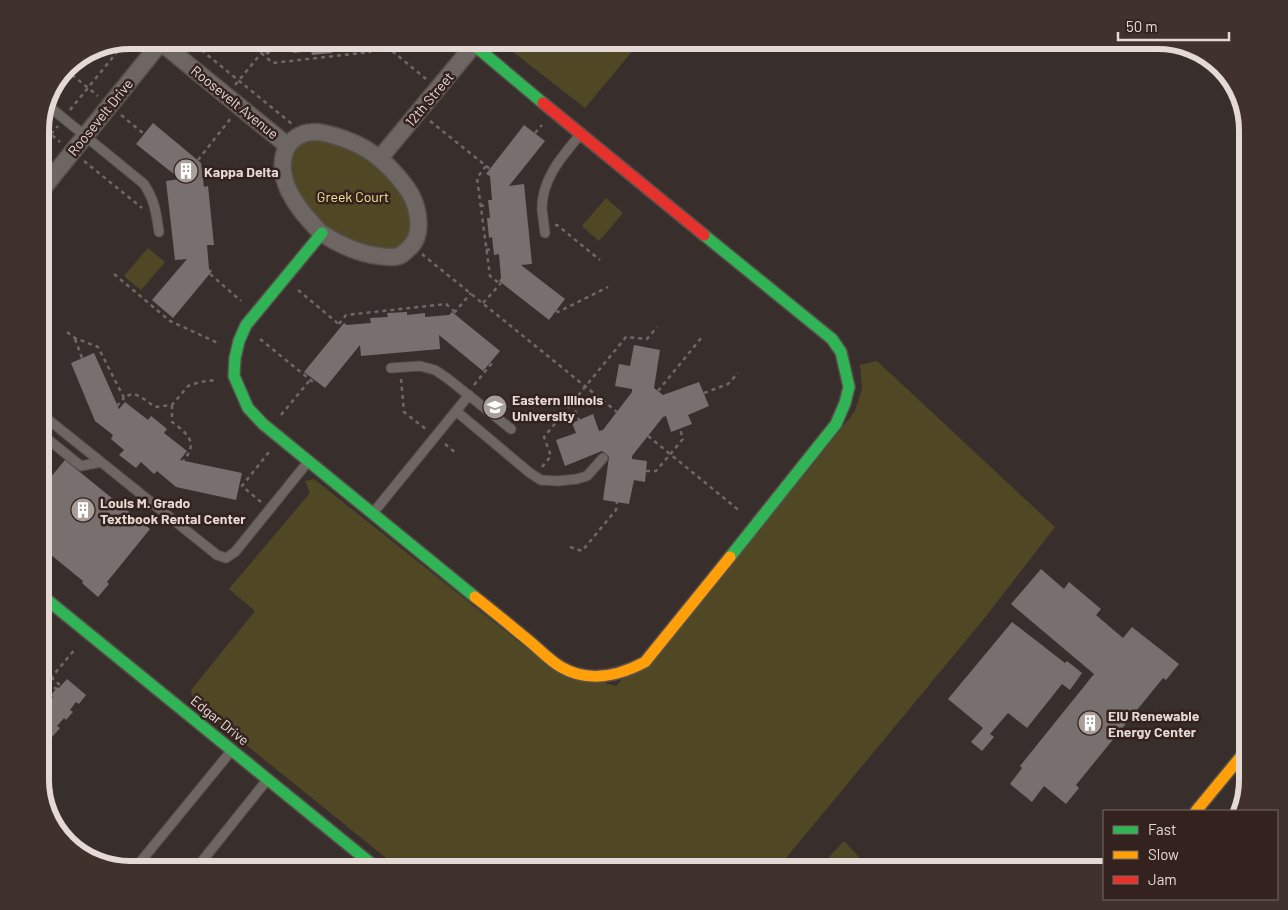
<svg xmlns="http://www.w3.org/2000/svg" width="1288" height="910" font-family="Barlow,sans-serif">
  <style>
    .green { fill: #504825 }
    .building { fill: #786f6f }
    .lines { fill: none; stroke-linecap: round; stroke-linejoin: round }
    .lane-casing { stroke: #564e4b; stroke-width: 11 }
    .street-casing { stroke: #564e4b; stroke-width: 19 }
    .fast-casing { stroke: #564e4b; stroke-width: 14 }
    .slow-casing { stroke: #564e4b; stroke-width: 14 }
    .jam-casing { stroke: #564e4b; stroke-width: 14 }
    .path { stroke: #6f6866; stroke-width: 2.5; stroke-dasharray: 4 4; stroke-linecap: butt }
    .lane { stroke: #6e6663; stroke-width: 9 }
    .street { stroke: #6e6663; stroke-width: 16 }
    .fast { stroke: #30b455; stroke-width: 11 }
    .slow { stroke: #ff9f0a; stroke-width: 11 }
    .jam { stroke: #e5322d; stroke-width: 11 }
    .labels { text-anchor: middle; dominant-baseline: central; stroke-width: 5; stroke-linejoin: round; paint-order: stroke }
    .street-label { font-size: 14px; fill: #e5d9d5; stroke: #33221d }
    .poi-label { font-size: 14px; font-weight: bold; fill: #e5d9d5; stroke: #33221d; text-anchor: start }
    .park-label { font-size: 14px; fill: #f4e592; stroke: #33221d }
    .rim { fill: none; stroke: #e5d9d5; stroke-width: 6 }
  </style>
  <rect width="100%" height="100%" fill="#382f2c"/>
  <g class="green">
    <polygon points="506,40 644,40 630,54 585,108 503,44"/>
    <path d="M306 139 329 140 375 162 400 189 412 212 409 240 394 251C386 250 376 250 367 248 358 245 348 240 339 235 318 224 281 181 290 155 293 147 300 143 306 139Z"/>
    <polygon points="606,198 623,213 599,241 582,226"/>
    <polygon points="148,248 165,262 141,290 124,276"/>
    <polygon points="877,361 1055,527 983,620 776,870 401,870 193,702 191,690 255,611 229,589 310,493 305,481 314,479 553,669 616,686 806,473 855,411 862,388 860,365"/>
    <polygon points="844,841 871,870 817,870"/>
  </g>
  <g class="building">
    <polygon points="249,40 347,40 348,47 331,48 332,53 312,55 311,51 293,53 293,44 275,46 268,55"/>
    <polygon points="75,61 80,65 64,84 58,78 70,63"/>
    <polygon points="153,123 201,163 204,187 208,186 214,245 207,245 209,269 212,271 173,318 152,300 187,259 175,260 166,181 180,179 136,144"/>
    <polygon points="524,125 545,141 509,186 524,184 532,264 521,265 565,299 549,320 499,281 501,278 499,254 494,255 492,237 489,238 487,218 490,218 488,200 492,200 490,176 486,174"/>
    <polygon points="407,312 407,315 425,313 425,317 449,315 452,312 500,351 483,371 439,335 440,349 361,356 360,345 325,388 304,372 344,323 347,325 371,323 370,318 388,317 387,313"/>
    <polygon points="634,345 660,350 654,388 663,395 699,382 709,406 688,415 692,424 671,432 666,416 663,417 632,456 632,459 647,461 645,482 634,480 629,504 603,500 609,457 602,451 565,466 556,440 576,433 572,423 593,414 599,431 603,430 632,392 632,389 615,386 619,364 630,366"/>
    <polygon points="94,353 119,409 125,402 148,420 151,416 167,429 164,433 187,451 180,460 242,473 236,500 176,487 157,471 154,474 141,462 136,468 119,455 124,450 111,439 113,435 95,421 71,363"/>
    <polygon points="65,460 150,529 107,582 109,584 98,597 82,583 83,581 40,546 40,490"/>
    <polygon points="1041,569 1064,589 1069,582 1101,609 1096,615 1123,638 1132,627 1179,664 1166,680 1163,678 1076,785 1079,788 1066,804 1044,786 1032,802 1010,784 1022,768 1020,766 1094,674 1011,604"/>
    <polygon points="1012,622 1065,663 1067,661 1082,673 1070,690 1062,684 1027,728 1008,713 990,734 994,737 982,751 971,742 983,728 948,699"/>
    <polygon points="67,679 86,695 79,704 76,702 70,710 73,712 66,720 64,718 57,726 60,728 52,737 40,728 40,708 45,702 47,704 53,697 51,695 56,689 57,687 59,688"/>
  </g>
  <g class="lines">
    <defs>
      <g id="lane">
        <path d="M46 104 144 184C155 201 156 212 159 232"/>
        <path d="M545 233C544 225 543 217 542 210 541 180 562 156 580 135"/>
        <polyline points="40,330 42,327"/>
        <polyline points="391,368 420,366 435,370 447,378 511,429"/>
        <polyline points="456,411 530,473 541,480 558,481 577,479 587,476 603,458"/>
        <polyline points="40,413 217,555 226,558 235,552 307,463"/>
        <polyline points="40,433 81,466 101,462"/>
        <polyline points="373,513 469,395"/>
        <polyline points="143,870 137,866 232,750"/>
        <polyline points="195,870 267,780"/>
      </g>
      <g id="street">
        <polyline points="158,40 288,146"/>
        <path d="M318 132C340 136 362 144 380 159 390 167 403 182 410 193 419 209 424 236 408 249 405 252 402 255 399 256 392 258 386 257 380 256 360 254 340 245 323 234 318 231 314 225 310 221 293 202 275 175 286 149 290 142 295 137 303 134 307 132 313 132 318 132Z"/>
        <polyline points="380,158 478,40"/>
        <polyline points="40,192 161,42"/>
      </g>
      <g id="fast">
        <polyline points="474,45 543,103"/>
        <polyline points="322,233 246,325 239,341 235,358 234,376 248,408 263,424 475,597"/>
        <polyline points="704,235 832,339 841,352 849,387 845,403 836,424 730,557"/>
        <polyline points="40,594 379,870"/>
      </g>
      <g id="slow">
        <path d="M475 597C493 611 511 626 528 640 539 649 550 661 561 667 588 683 619 676 645 662L730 557"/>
        <polyline points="1196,811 1248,748"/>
      </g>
      <polyline id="jam" points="543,103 704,235"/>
    </defs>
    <use href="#lane" class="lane-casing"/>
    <use href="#street" class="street-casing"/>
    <use href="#fast" class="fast-casing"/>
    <use href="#slow" class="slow-casing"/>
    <use href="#jam" class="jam-casing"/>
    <g class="path">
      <polyline points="132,40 138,45"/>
      <polyline points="189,40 292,124"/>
      <polyline points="380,41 426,79"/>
      <polyline points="261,53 273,63 370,52 380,41"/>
      <polyline points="72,75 98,96"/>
      <polyline points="235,85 263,51"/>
      <polyline points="70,110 126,41"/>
      <polyline points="121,115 144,134"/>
      <polyline points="430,121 490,169"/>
      <polyline points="40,125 60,142"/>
      <polyline points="535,133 542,125"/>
      <polyline points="51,134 58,126"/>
      <polyline points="198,160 231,118"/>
      <polyline points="84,161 142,208"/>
      <polyline points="486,166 477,178 490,276 500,284"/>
      <polyline points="480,206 488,205"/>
      <polyline points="555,225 557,225 600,260"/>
      <polyline points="486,250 493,249"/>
      <polyline points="424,254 423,255 617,412"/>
      <polyline points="114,274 170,321 218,343"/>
      <polyline points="210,274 241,301"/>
      <polyline points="298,290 341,326"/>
      <polyline points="483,303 501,283"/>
      <polyline points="556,311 558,312 608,287"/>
      <polyline points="454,313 471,293"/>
      <polyline points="339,324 346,315 446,304 455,312"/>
      <polyline points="67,332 75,338 98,347 124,398 129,395 134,394 141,397 155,407 172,405 188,386 200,382 215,380"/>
      <polyline points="75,339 82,358"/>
      <polyline points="260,339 313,382 315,380"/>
      <polyline points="401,379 404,412 427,430"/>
      <polyline points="474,385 492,363 491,361"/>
      <polyline points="658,391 702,337"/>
      <polyline points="704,393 728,384 738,373"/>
      <polyline points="572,403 579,420"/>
      <path d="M172 405V422C188 434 199 443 183 461"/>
      <polyline points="117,406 124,398"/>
      <polyline points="281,415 310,380"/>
      <polyline points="648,436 741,512"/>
      <polyline points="445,444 457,454"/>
      <polyline points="542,467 551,456 544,437 626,337 647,339 657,327"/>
      <polyline points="646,471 656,471 683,439 680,429"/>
      <polyline points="261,502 242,486 269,452"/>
      <polyline points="570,547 582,551 616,510 617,502"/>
      <polyline points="51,677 61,686"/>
      <polyline points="48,682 56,689"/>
      <polyline points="40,691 76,648"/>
      <polyline points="40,695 48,702"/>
      <polyline points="40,702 43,704"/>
      <polyline points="40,735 52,745"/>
    </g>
    <use href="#lane" class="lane"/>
    <use href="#street" class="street"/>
    <use href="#fast" class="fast"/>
    <use href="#slow" class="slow"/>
    <use href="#jam" class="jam"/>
  </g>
  <defs>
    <symbol id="building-disc" viewBox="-11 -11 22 22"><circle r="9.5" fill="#a89e9a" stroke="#33221d"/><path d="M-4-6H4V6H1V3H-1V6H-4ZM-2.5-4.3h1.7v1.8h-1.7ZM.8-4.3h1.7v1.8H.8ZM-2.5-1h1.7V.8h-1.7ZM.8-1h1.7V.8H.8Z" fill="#fff"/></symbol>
    <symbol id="university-disc" viewBox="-11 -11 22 22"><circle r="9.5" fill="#a89e9a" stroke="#33221d"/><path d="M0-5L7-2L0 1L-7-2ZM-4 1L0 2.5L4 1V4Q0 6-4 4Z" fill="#fff"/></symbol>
  </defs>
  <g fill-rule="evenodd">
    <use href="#building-disc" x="172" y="157" width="28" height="28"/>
    <use href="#university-disc" x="481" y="393" width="28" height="28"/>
    <use href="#building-disc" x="69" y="496" width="28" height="28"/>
    <use href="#building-disc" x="1076" y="709" width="28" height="28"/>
  </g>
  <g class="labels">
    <g class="street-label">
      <text transform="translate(429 99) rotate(-50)">12th Street</text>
      <text transform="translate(235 102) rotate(39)">Roosevelt Avenue</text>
      <text transform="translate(100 117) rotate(-51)">Roosevelt Drive</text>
      <text transform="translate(220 720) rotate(39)">Edgar Drive</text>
    </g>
    <g class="poi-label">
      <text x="204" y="171">Kappa Delta</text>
      <text x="512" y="399">Eastern Illinois<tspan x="512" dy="16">University</tspan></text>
      <text x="100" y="502">Louis M. Grado<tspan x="100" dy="16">Textbook Rental Center</tspan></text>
      <text x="1108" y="715">EIU Renewable<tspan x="1108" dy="16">Energy Center</tspan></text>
    </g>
    <g class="park-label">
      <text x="353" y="196">Greek Court</text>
    </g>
  </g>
  <path d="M0 0H1288V910H0ZM130 49H1158A81 81 0 0 1 1239 130V780A81 81 0 0 1 1158 861H130A81 81 0 0 1 49 780V130A81 81 0 0 1 130 49Z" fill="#41312c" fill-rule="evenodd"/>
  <path class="rim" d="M130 49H1158A81 81 0 0 1 1239 130V780A81 81 0 0 1 1158 861H130A81 81 0 0 1 49 780V130A81 81 0 0 1 130 49Z"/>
  <rect x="1103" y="810" width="175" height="90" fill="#33221d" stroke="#7a6b67"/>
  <rect x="1113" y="826" width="25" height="8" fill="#30b455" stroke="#7a6b67"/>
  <text x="1148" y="835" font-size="15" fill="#e5d9d5">Fast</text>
  <rect x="1113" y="851" width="25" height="8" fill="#ff9f0a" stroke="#7a6b67"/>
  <text x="1148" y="860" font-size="15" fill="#e5d9d5">Slow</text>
  <rect x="1113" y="876" width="25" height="8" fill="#e5322d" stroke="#7a6b67"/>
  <text x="1148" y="885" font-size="15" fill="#e5d9d5">Jam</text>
  <path d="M1118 32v8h111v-8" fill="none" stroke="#e5d9d5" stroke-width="2.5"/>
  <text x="1126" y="32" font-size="15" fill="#e5d9d5" stroke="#33221d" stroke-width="4" paint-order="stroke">50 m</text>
</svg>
